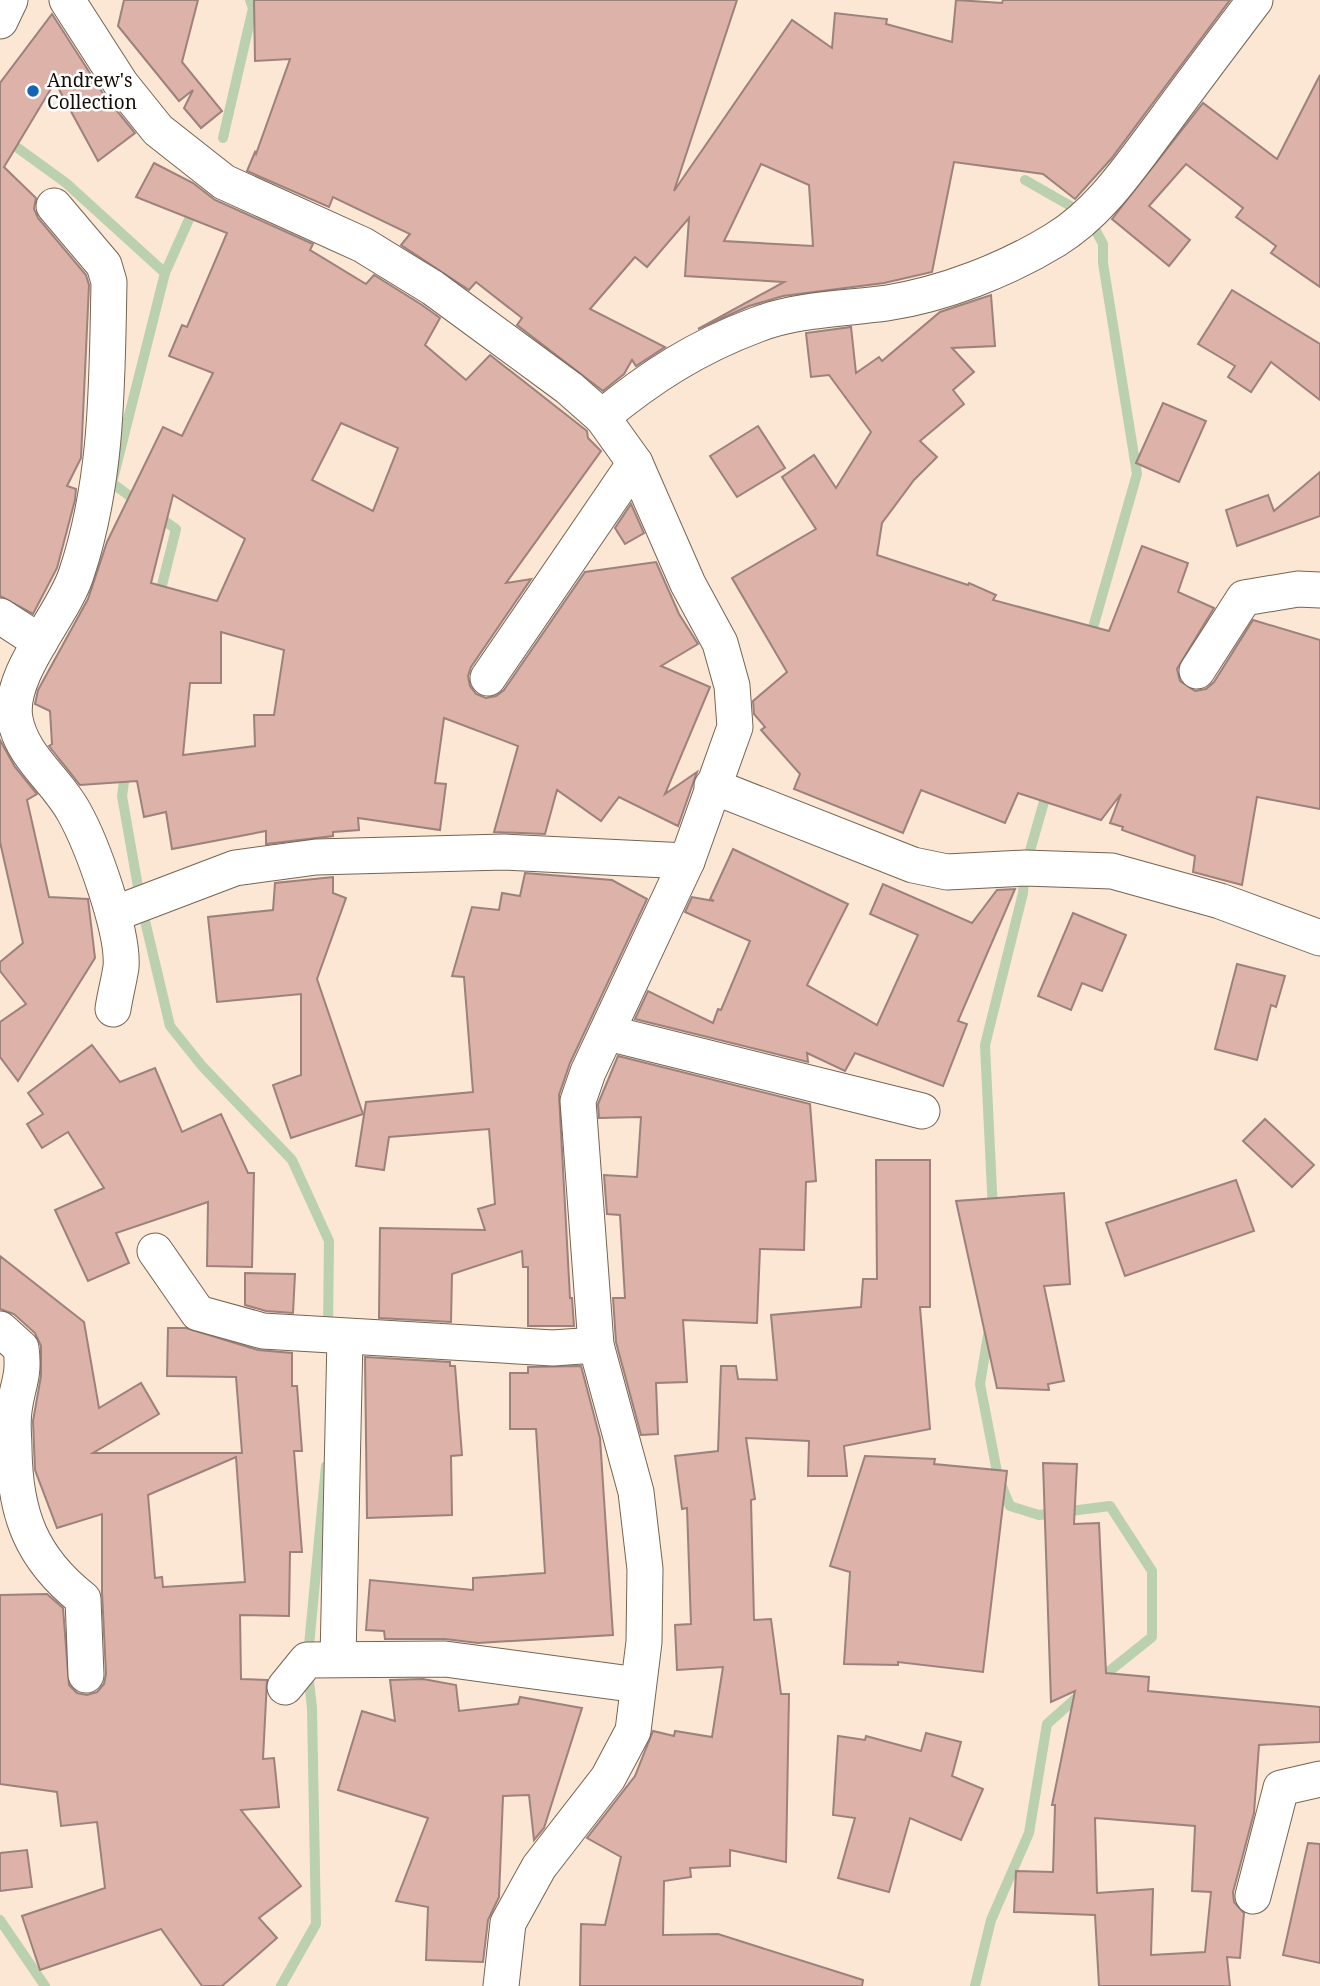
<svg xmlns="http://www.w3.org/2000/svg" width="1320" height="1986" font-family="'Noto Serif',serif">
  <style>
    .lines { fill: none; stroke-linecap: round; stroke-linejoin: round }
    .stream { stroke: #bad0af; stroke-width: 10 }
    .building { fill: #dcb2a9; stroke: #9c817c; stroke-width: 2; fill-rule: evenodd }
    .minor-casing { stroke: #766453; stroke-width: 37 }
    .minor { stroke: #fff; stroke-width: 35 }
    .poi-dot { fill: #1565b4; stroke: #fff; stroke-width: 2.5 }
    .labels { text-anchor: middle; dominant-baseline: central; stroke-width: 5; stroke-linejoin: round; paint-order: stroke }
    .poi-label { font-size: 19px; fill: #150e08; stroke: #fff; text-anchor: start }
  </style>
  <rect width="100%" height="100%" fill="#fbe7d4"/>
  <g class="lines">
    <g class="stream">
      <polyline points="0,135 66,183 165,273 112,483 139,503"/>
      <polyline points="223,138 253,8 250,0"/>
      <polyline points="1025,180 1088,216 1103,244 1103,263 1137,474 1090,638"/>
      <polyline points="165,273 195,206"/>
      <polyline points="155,514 176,529 159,597"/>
      <polyline points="126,768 122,796 141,904 170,1026 202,1066 292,1160 329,1241 328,1331"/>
      <polyline points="993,1212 985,1045 1023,893 1025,868 1048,788"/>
      <polyline points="989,1329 980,1384 998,1477 1010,1506 1039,1515 1110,1506 1152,1571 1152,1637 1097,1681"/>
      <polyline points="308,1656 326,1466"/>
      <polyline points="0,1920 45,1986"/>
      <polyline points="281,1986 316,1924 312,1708 308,1672"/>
      <polyline points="975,1986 991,1920 1029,1833 1047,1724 1084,1691"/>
    </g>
  </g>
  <g class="building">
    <polygon points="124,0 198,0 182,62 222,111 201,128 184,108 193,90 179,101 118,26"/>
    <path d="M254 0H737L674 191 792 20 832 48 835 13 887 19 886 24 952 42 956 0 1002 3 1003 0H1230L1111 159 1075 199 1043 174 954 162 932 272 884 283 783 296 749 306 698 329 784 282 685 276 689 218 647 267 635 257 590 309 665 347 636 366 632 360 624 374 603 391 517 325 522 318 476 282 469 290 401 245 410 234 333 197 329 207 247 171 255 152 256 154 290 59 255 61ZM761 164 809 185 813 246 724 241Z"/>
    <polygon points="52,14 104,95 135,133 98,161 55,82 4,167 36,198 34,209 38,218 86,275 89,285 81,458 67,486 76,489 75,500 57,568 33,614 0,596 0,83"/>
    <polygon points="1320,75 1320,287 1271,253 1276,246 1236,217 1243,208 1186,164 1149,206 1190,240 1169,266 1112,219 1203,103 1277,159"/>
    <path d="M154 163 193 183 215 200 313 244 310 250 366 284 374 275 422 305 440 318 425 345 466 380 490 355 587 431 588 438 601 451 506 583 531 579 471 667 468 676 470 686 476 694 486 698 496 696 504 690 585 572 656 562 679 614 698 644 661 666 710 687 665 794 697 772 678 826 619 797 601 821 557 790 545 834 494 832 518 746 444 718 435 783 446 784 440 830 358 818 359 830 333 832V836L266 844V831L172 849 166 812 144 817 137 781 80 785 56 755 49 746 52 744 50 711 35 704 38 690 88 599 107 542 163 427 182 436 213 373 169 356 182 325 187 327 227 233 136 197ZM341 423 398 448 373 511 312 480ZM173 495 245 539 217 601 151 583ZM221 632 284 650 274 715H254L255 746 183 755 190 683H221Z"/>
    <polygon points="1232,290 1320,344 1320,400 1271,362 1251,392 1228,377 1235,366 1198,344"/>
    <polygon points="991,295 995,346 952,348 974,372 953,390 964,404 920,441 937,457 914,480 882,523 877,555 968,585 969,583 996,595 993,600 1109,631 1142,546 1188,563 1178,592 1214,608 1177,669 1180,681 1195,691 1206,689 1214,682 1253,620 1320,640 1320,809 1257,797 1242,885 1193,872 1195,856 1122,830 1123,827 1110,823 1121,794 1101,820 1018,793 1005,823 921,790 903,833 794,789 800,774 761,730 765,727 754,714 753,701 787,672 732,578 816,529 782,477 814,455 836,488 871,432 829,375 811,377 806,333 851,327 856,373 879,357 882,361 940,312"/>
    <polygon points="1163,403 1206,421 1179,482 1136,463"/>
    <polygon points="758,426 785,468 737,497 710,456"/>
    <polygon points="1320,472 1320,516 1237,546 1226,510 1268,495 1274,511"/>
    <polygon points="631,504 644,533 625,544 615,528"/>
    <polygon points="0,740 15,767 37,794 27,800 49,897 88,899 95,958 18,1081 0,1057 0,1022 26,1004 0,971 0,962 23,943 0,842"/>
    <polygon points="733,849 848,904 807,985 877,1025 918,935 870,914 883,884 972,923 997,890 1015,889 958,1021 967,1024 943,1086 855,1053 845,1071 807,1053 808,1062 635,1019 648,991 713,1023 718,1009 721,1010 750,941 685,912 692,897 714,901 710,899"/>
    <polygon points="525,873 612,880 647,899 570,1063 559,1095 570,1298 572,1298 574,1326 528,1326 528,1267 523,1267 522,1251 452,1274 451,1322 379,1318 380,1228 485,1230 478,1209 495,1204 489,1129 389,1137 384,1170 356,1166 366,1102 473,1092 464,977 452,976 472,907 499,910 502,893 520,896"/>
    <polygon points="333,877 333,893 346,898 317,979 363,1114 291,1138 273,1085 301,1075 301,994 217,1002 208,917 273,910 275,883"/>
    <polygon points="1073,913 1126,935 1102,991 1082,983 1071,1010 1038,996"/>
    <polygon points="1237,964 1285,976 1276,1007 1271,1005 1257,1060 1215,1049"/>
    <polygon points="92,1045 120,1082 155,1068 182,1132 221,1114 248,1173 254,1173 252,1267 207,1266 208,1202 116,1233 129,1263 88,1281 55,1210 104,1188 68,1132 42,1148 27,1124 43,1114 28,1093"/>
    <polygon points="618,1056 810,1104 816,1181 806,1182 804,1250 760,1249 757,1323 683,1320 687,1382 656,1383 658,1434 641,1435 616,1342 613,1298 625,1298 620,1215 607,1214 604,1175 637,1177 641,1117 599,1118 598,1104"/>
    <polygon points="1265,1119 1314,1165 1292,1187 1243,1141"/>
    <polygon points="876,1160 930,1160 930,1307 920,1307 930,1429 844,1446 847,1476 808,1476 809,1441 746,1438 755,1499 751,1500 754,1620 771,1619 781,1694 789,1694 786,1862 730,1850 730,1866 690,1868 691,1877 664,1881 663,1935 718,1934 863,1980 862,1986 580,1986 581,1924 605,1925 621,1857 587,1838 635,1776 653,1731 674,1736 675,1731 712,1737 723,1667 677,1670 675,1625 691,1624 687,1508 682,1509 675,1456 718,1451 721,1366 736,1366 738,1379 777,1380 771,1315 861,1307 863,1279 877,1279"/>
    <polygon points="1236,1180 1254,1231 1125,1276 1106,1223"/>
    <polygon points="1064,1193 1070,1284 1044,1286 1064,1381 1048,1384 1049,1390 997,1388 956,1201"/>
    <path d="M0 1256 84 1322 99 1408 141 1383 159 1414 93 1453H242L236 1377 167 1376 168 1328H186L258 1350 292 1353V1386H297L302 1451H294L302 1552H290L289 1616 240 1615 241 1679 267 1680 263 1759 274 1758 279 1807 241 1810 301 1886 259 1918 277 1938 222 1986H202L161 1929 40 1970 22 1916 105 1888 97 1822 61 1826 57 1792 0 1784V1595L47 1594 63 1608 69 1685 77 1693 87 1695 97 1692 104 1684 106 1674 102 1592V1514L57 1528 35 1470 33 1421 41 1376V1346L35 1333 14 1314 0 1309ZM236 1457 245 1582 163 1587 162 1577 155 1578 148 1495Z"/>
    <polygon points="245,1273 295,1274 293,1313 266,1311 245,1305"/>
    <polygon points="365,1357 450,1362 450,1366 455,1366 462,1455 451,1456 452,1515 367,1518"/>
    <polygon points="581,1366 600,1438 613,1635 478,1643 445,1639 385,1639 384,1631 366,1630 370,1580 473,1590 473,1578 545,1573 536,1429 510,1429 510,1373 528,1373 528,1367"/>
    <polygon points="865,1456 935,1459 934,1464 1007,1471 983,1672 898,1662 898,1665 844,1664 850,1572 830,1566"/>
    <path d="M1043 1463 1077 1464 1074 1524 1099 1523 1106 1673 1149 1677 1148 1691 1320 1707V1742L1259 1745 1254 1813 1233 1892 1234 1902 1244 1913 1240 1958 1227 1957 1230 1986H1099L1095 1915 1014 1912 1016 1871 1053 1872 1055 1805H1052L1075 1691 1051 1702ZM1095 1818 1195 1826 1192 1891 1211 1892 1205 1952 1151 1955 1153 1889 1097 1893Z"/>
    <polygon points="423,1679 456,1685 459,1711 518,1704 520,1697 582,1708 544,1828 534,1840 529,1795 503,1796 499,1897 488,1920 483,1962 426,1960 428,1907 396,1901 428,1818 338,1790 362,1711 395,1721 390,1680"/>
    <polygon points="926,1733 961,1742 952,1776 983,1789 961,1840 910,1818 889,1892 838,1878 855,1818 833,1815 838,1736 865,1740 866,1736 921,1751"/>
    <polygon points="1308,1843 1320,1844 1320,1963 1283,1955"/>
    <polygon points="27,1850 32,1887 0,1891 0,1853"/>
  </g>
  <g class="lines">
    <defs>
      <g id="minor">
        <polyline points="67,0 121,84 158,130 224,182 363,245 433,288 569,388 602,417 635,463 688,584 720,643 732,686 735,727 687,861 588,1072 578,1101 596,1345 636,1492 645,1569 644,1642 633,1731 608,1778 539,1867 508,1923 501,1986"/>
        <polyline points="0,21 10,0"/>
        <path d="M54 206 104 265 109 282C107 382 108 480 76 575 62 617 7 675 15 719 22 757 56 779 74 812 92 844 124 932 121 967 119 981 115 995 113 1009"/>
        <path d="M602 417C650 377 697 347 756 325 797 309 843 309 887 303 944 294 1006 270 1055 240 1101 212 1131 165 1163 123 1193 82 1224 41 1255 0"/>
        <polyline points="0,616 40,642"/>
        <polyline points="1197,671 1244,598 1298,589 1320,590"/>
        <polyline points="488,678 635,463"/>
        <polyline points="712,786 913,865 947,872 1025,868 1112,871 1220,901 1320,938"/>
        <polyline points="114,914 235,868 316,857 504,852 687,861"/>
        <polyline points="608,1033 922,1111"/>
        <polyline points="155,1251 198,1313 263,1331 553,1348 596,1345"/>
        <path d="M0 1329 21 1348C25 1377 17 1385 14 1411 12 1423 14 1437 14 1449 15 1514 31 1558 83 1599L86 1675"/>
        <polyline points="338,1659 345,1337"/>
        <polyline points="285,1687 307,1660 445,1659 638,1685"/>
        <polyline points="1253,1896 1281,1788 1320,1779"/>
      </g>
    </defs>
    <use href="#minor" class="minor-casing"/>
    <use href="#minor" class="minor"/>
  </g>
  <circle class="poi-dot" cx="33" cy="91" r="7"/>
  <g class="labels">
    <g class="poi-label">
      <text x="47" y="80">Andrew's<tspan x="47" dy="22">Collection</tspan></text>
    </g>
  </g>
</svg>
